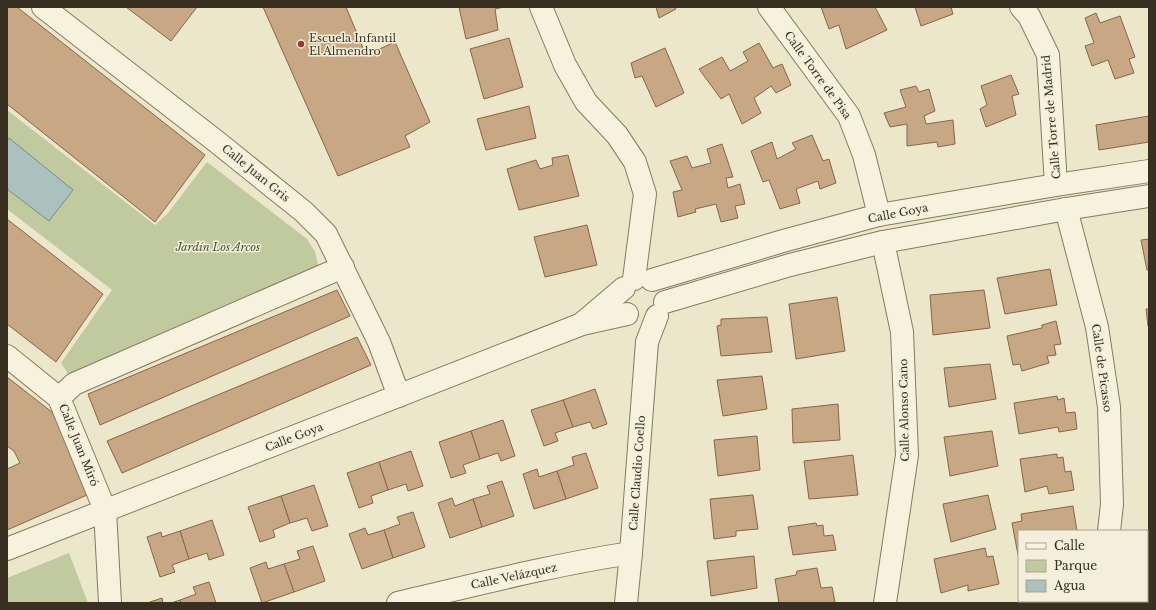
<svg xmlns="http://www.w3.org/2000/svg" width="1156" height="610" font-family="'Libre Baskerville',serif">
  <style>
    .green { fill: #c1ca9f }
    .water { fill: #abc1bd; stroke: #72908b }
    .building { fill: #c7a784; stroke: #866648 }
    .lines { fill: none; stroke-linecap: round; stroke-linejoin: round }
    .minor-casing { stroke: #887960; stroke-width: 24 }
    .minor { stroke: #f7f2de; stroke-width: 22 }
    .poi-dot { fill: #933d34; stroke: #f4efda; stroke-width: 1.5 }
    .labels { text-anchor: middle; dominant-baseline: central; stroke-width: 3; stroke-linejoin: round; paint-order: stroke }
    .poi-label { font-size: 11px; fill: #3a3022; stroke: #f4efda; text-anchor: start }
    .street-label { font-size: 11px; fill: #3a3022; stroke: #f4efda }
    .park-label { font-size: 11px; font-style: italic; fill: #46552b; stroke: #f4efda }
  </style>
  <rect width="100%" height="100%" fill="#ece6cb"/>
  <g class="green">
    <polygon points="7,110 155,225 168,213 207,162 307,239 315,252 319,268 73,381 61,363 112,290 7,209"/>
    <polygon points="69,553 88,603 7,603 7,578"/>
  </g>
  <polygon class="water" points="9,138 73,190 49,221 7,189 7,141"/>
  <g class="building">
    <polygon points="7,7 17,7 205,155 155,222 7,104"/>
    <polygon points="126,7 197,7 171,41"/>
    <polygon points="263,7 346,7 366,55 395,42 430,122 405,136 410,147 338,176"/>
    <polygon points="459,7 504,7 495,9 498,30 466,39"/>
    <polygon points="656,7 675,7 676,9 659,18"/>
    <polygon points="821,7 875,7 887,30 846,49 839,25 829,29"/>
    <polygon points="915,7 951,7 953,14 921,26"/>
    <polygon points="1096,13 1100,23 1120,16 1135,57 1129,59 1134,73 1115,79 1108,60 1092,66 1085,46 1094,43 1085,18"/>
    <polygon points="509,38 523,87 484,99 470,49"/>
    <polygon points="759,43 773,68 782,64 791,85 776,93 771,86 754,98 761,113 742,124 729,94 721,99 699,69 722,57 730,71 748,61 743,52"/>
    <polygon points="665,48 684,93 656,107 642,76 635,78 631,63"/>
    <polygon points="1011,75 1019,94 1012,96 1016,115 986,127 980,109 987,105 981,86"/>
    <polygon points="916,86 919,92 929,89 935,111 924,116 926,124 953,120 955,144 938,147 937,142 907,146 907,124 890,127 884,113 906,107 900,90"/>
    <polygon points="529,106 536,138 486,150 477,119"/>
    <polygon points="1149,116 1149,142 1099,150 1096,125"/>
    <polygon points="812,135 823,161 829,159 836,183 820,189 818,181 796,189 800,203 780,209 769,180 763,182 751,151 772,142 777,159 796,149 792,143"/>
    <polygon points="722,144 733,177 726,178 728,188 740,184 745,204 735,206 738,218 721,222 716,204 695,209 696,212 678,217 673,192 682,190 670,161 687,156 692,168 711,163 707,149"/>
    <polygon points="568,155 579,196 519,210 507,169 536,160 540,169 553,165 552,158"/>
    <polygon points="7,219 103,294 56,362 7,324"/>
    <polygon points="587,225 597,265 545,277 534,237"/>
    <polygon points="1149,239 1149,270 1147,270 1141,240"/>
    <polygon points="1050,269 1057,305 1005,314 997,278"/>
    <polygon points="337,290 350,316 100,425 88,394"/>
    <polygon points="984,290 990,328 933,335 930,295"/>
    <polygon points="837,297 845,351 796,359 789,304"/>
    <polygon points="1146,309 1149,309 1149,326 1148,326"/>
    <polygon points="767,317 772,352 721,356 717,326 721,325 721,319"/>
    <polygon points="1056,321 1061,344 1054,345 1056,355 1047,356 1049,363 1022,371 1020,364 1013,365 1007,336 1042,328 1042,325"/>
    <polygon points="357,337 371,365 122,473 107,441"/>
    <polygon points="990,364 996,399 949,407 944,368"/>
    <polygon points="762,376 767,409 723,416 717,380"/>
    <polygon points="7,377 57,416 87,495 7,530 7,469 20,463 14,451 7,446"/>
    <polygon points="595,389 607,424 593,429 590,422 573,427 563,400"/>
    <polygon points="1057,396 1058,400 1064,398 1066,413 1075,412 1077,429 1059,432 1058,427 1019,434 1014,403"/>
    <polygon points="563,400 573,427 555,433 558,441 544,446 531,410"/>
    <polygon points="838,404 840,440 793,443 792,409"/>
    <polygon points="503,420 515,456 501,461 498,453 480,459 471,431"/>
    <polygon points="471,431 480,459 463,465 466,473 451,478 439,442"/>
    <polygon points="992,431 998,466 950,476 944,437"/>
    <polygon points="757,436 760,470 718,476 714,440"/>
    <polygon points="411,451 423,486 408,491 406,484 388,490 379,462"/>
    <polygon points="586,453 598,488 566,499 557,471 574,465 572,457"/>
    <polygon points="1057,454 1057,458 1063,457 1065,472 1071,471 1074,490 1049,494 1047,486 1025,492 1020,459"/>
    <polygon points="853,455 858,495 809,499 804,461"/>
    <polygon points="379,462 388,490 371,496 373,503 359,508 347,473"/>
    <polygon points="537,469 539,477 557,471 566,499 534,509 523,474"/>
    <polygon points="502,481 514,516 482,527 473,499 490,494 487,486"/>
    <polygon points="314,485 328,526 312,531 307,518 290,523 281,496"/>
    <polygon points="753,495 758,529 736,531 736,536 714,539 710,499"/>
    <polygon points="988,495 996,529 951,542 943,504"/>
    <polygon points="281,496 290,523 273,530 275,537 260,542 248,507"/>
    <polygon points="452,498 455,506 473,499 482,527 450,538 438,503"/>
    <polygon points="1073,506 1077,531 1019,531 1019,554 1018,555 1012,523 1022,521 1021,514"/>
    <polygon points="413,512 425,547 393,558 384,530 400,524 397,517"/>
    <polygon points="212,520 224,555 209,560 207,553 189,559 180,531"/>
    <polygon points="816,523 817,526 823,525 824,536 833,535 836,550 793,555 788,527"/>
    <polygon points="365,528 368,535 384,530 393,558 362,569 349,534"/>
    <polygon points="180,531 189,559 172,565 175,572 160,577 147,537 161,532 162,537"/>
    <polygon points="313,546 325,581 294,592 284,564 300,559 297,551"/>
    <polygon points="985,548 987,557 993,556 999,584 968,591 968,585 941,593 934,559"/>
    <polygon points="754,556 757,588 711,596 707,561"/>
    <polygon points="266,562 268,569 284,564 294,592 262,603 250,568"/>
    <polygon points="817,568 821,588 832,587 835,602 827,603 779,603 775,579 796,575 797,571"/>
    <polygon points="209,582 216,603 181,603 180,600 196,594 193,587"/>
    <polygon points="162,598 163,603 147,603"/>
    <polygon points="180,600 181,603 171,603"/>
  </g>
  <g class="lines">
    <defs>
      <g id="minor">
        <polyline points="43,7 217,142 304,212 326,234 379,342 399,396"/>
        <polyline points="541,7 565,65 586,102 617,135 635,162 645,194 634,279"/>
        <polyline points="769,7 849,116 864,155 879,215"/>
        <polyline points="1021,7 1029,16 1048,55 1056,185"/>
        <polyline points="1066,209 1097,327 1109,407 1112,504 1109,531"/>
        <polyline points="883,242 902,332 907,455 885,603"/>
        <polyline points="652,280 783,241 879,215 1056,185 1149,171"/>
        <polyline points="665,302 790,265 883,242 1066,209 1149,196"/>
        <polyline points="584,322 624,288"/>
        <polyline points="7,356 59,398 105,510 110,603"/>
        <polyline points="59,398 74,384 343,267"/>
        <polyline points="7,549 582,324 627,314"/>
        <polyline points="1147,592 1149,592"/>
        <path d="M398 603C475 585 552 565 631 553"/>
        <polyline points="626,603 631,553 647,342 657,316"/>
        <polyline points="1087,603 1093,601"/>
      </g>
    </defs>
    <use href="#minor" class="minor-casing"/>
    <use href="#minor" class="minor"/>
  </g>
  <circle class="poi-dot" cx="301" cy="44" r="4"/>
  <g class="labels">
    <g class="poi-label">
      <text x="309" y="38">Escuela Infantil<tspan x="309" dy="13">El Almendro</tspan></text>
    </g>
    <g class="street-label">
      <text transform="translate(818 75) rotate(54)">Calle Torre de Pisa</text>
      <text transform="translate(1051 117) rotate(-95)">Calle Torre de Madrid</text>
      <text transform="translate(256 173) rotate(39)">Calle Juan Gris</text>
      <text transform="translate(898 213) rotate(-11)">Calle Goya</text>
      <text transform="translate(1102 368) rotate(82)">Calle de Picasso</text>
      <text transform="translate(904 410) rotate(-91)">Calle Alonso Cano</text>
      <text transform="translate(294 437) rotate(-21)">Calle Goya</text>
      <text transform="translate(79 445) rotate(68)">Calle Juan Miró</text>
      <text transform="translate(637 473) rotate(-86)">Calle Claudio Coello</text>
      <text transform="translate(514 576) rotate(-12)">Calle Velázquez</text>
    </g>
    <g class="park-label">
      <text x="218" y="247">Jardín Los Arcos</text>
    </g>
  </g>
  <rect width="1156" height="610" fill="none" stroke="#3a3022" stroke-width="16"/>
  <rect x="1018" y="530" width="130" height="72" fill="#f4efda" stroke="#aaa390"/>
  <rect x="1026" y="543" width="20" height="6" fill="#f7f2de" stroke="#aaa390"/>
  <text x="1054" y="550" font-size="12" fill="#3a3022">Calle</text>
  <rect x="1026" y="560" width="20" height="12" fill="#c1ca9f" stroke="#aaa390"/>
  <text x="1054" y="570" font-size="12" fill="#3a3022">Parque</text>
  <rect x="1026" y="580" width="20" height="12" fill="#abc1bd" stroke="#aaa390"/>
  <text x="1054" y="590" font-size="12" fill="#3a3022">Agua</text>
</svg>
